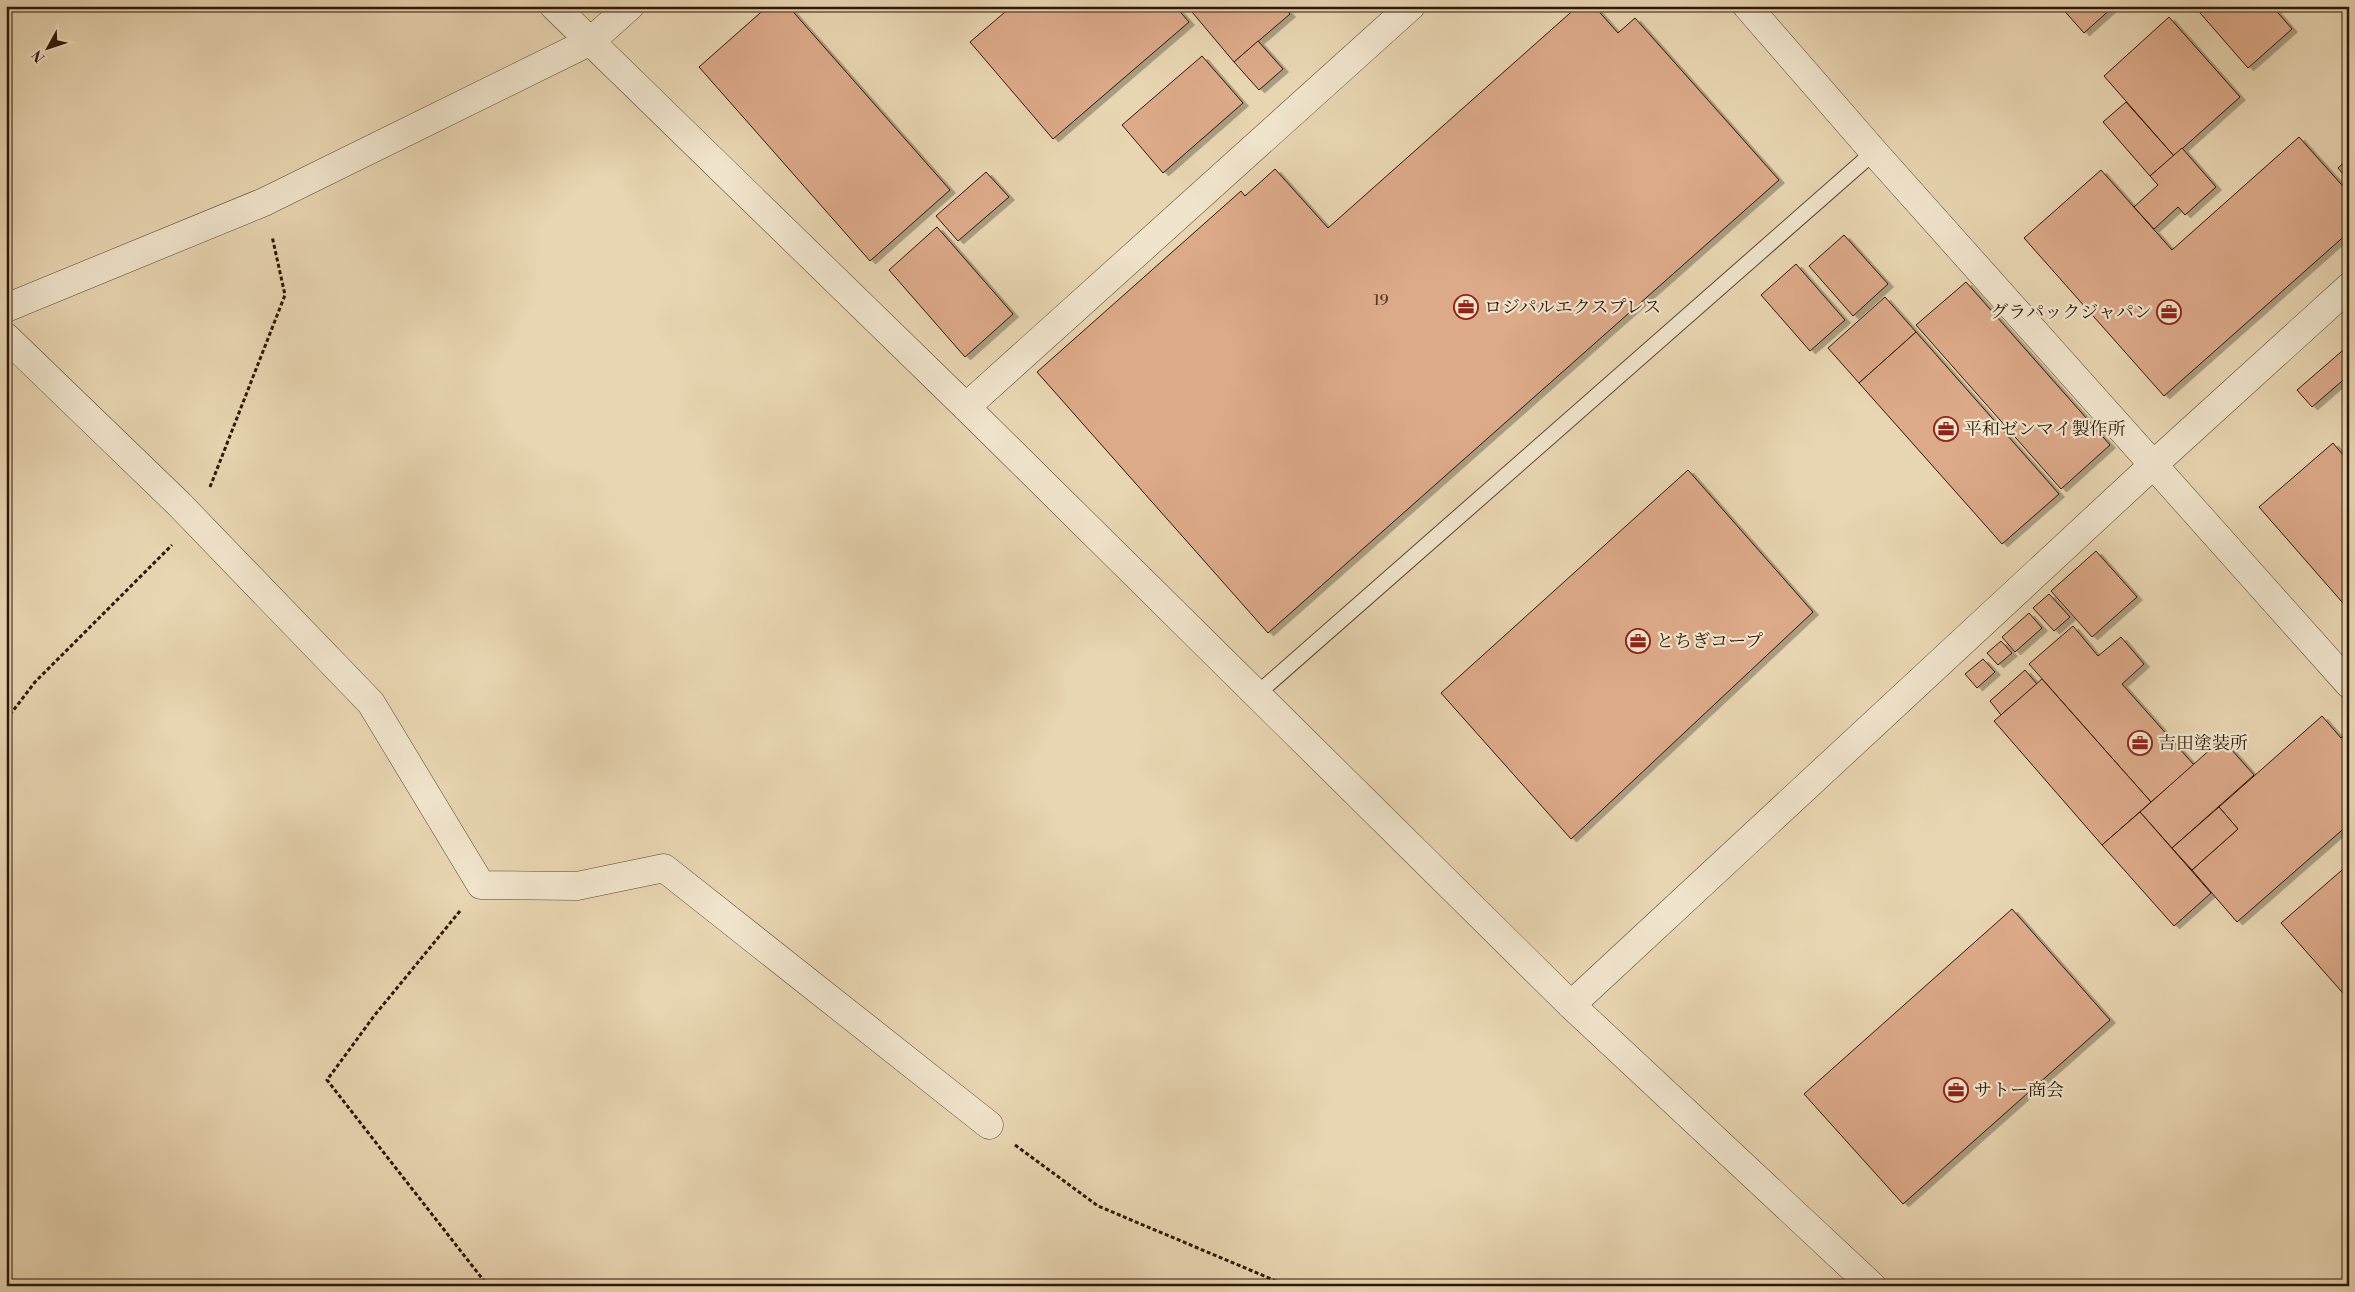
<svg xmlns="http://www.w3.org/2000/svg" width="2355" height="1292" font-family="'Libre Bodoni','Noto Serif JP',serif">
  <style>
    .building { fill: #dca989; stroke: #2e1709; filter: url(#shadow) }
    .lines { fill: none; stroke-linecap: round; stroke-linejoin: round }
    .service-casing { stroke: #5c4633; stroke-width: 17 }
    .minor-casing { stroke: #5c4633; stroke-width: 29 }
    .tertiary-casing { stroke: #5c4633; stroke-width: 29 }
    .path { stroke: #2e1709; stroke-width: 3; stroke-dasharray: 4 2.5; stroke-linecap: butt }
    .service { stroke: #f0e4cc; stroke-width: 15 }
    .minor { stroke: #f0e4cc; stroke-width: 28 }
    .tertiary { stroke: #f0e4cc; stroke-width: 28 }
    .labels { text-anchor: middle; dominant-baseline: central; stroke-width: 4.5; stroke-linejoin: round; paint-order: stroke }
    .number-label { font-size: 15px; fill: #5a3c29 }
    .poi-label { font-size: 18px; fill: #2e1709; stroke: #f0e4cc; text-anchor: start }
  </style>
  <defs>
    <filter id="shadow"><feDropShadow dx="5.5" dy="3" stdDeviation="0" flood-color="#0004"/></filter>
  </defs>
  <rect width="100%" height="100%" fill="#e8d5b1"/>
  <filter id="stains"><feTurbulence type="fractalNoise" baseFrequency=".004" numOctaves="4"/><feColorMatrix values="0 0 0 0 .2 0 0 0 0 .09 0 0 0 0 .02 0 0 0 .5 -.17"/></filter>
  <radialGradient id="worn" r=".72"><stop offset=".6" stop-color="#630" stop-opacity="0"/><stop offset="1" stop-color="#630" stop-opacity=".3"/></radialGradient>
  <g class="building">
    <polygon points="768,6 788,6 950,190 870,261 699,67"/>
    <polygon points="1012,6 1175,6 1189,22 1053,139 970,42"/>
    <polygon points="1187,6 1283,6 1290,14 1234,62"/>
    <polygon points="1578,6 1594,6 1618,33 1635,18 1779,180 1268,633 1037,372 1241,191 1245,196 1275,169 1328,228"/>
    <polygon points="2060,6 2114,6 2084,33"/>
    <polygon points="2194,6 2272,6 2292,29 2248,68"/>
    <polygon points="2169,17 2240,97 2174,156 2104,76"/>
    <polygon points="1258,41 1283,69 1259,90 1234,62"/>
    <polygon points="1202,56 1243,103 1163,173 1122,125"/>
    <polygon points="2126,102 2174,156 2150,176 2103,122"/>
    <polygon points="2299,137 2349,193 2349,232 2164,396 2024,238 2101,170 2172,250"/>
    <polygon points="2182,148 2216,187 2185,215 2178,207 2154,229 2134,207 2158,185 2150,176"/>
    <polygon points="2349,158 2349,181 2338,168"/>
    <polygon points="986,172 1009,197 958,241 936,216"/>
    <polygon points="937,227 1013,314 965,357 889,270"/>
    <polygon points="1844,235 1888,284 1853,316 1809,266"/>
    <polygon points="1796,264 1845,320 1810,351 1761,295"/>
    <polygon points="1966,282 2110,445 2061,489 1916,325"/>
    <polygon points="1885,297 1916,332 1859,383 1828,348"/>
    <polygon points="1916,332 2059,494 2002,544 1859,383"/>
    <polygon points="2349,345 2349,375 2312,407 2297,390"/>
    <polygon points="2333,443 2349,462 2349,610 2259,507"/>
    <polygon points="1688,470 1813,612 1571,839 1441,693"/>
    <polygon points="2096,551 2137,597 2092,637 2051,591"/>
    <polygon points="2049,594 2070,617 2054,631 2033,608"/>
    <polygon points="2029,613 2042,628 2015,652 2002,637"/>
    <polygon points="2073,626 2098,656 2121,637 2144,664 2122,684 2194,765 2151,802 2029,664"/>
    <polygon points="2001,641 2012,653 1998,665 1987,653"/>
    <polygon points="1983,659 1995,672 1977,688 1965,674"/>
    <polygon points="2025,670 2037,684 2001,715 1990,701"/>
    <polygon points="2042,679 2151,802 2102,845 1994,721"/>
    <polygon points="2322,716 2341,738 2349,732 2349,824 2237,922 2192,870 2238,829 2219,807"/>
    <polygon points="2222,739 2254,775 2172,848 2140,812"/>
    <polygon points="2219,807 2238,829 2192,870 2172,848"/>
    <polygon points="2140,812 2211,893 2174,926 2102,845"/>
    <polygon points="2349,864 2349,1000 2281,923"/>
    <polygon points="2012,909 2110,1020 1903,1204 1804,1094"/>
  </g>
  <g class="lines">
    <defs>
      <polyline id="service" points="1257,694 1874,152"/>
      <g id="minor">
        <polyline points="1747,6 1874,152 2349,684"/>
        <polyline points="6,308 264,202 591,41 630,6"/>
        <polyline points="6,337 179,504 371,703 481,885 577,886 664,868 989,1125"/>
        <polyline points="966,407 1411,6"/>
        <polyline points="1571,1005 2153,465 2349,287"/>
      </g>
      <polyline id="tertiary" points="554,6 966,407 1571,1005 1872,1286"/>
    </defs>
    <use href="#service" class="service-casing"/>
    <use href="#minor" class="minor-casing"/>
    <use href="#tertiary" class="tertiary-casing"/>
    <g class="path">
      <polyline points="210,487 285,295 272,236"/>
      <polyline points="6,720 35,682 172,545"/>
      <polyline points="460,911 374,1016 327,1080 488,1286"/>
      <polyline points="1015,1145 1098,1206 1288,1286"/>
    </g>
    <use href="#service" class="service"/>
    <use href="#minor" class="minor"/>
    <use href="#tertiary" class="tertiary"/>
  </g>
  <defs>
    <symbol id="office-ring" viewBox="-11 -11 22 22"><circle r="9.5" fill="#f0e4cc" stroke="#8f2418" stroke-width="1.5"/><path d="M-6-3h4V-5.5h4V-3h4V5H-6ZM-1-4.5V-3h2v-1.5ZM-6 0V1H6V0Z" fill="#8f2418"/></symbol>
  </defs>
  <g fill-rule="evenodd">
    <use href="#office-ring" x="1452" y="293" width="28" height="28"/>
    <use href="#office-ring" x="2155" y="298" width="28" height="28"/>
    <use href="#office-ring" x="1932" y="415" width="28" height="28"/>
    <use href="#office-ring" x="1624" y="627" width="28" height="28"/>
    <use href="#office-ring" x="2126" y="729" width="28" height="28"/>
    <use href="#office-ring" x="1942" y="1076" width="28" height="28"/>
  </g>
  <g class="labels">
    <g class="number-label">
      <text x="1381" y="300">19</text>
    </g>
    <g class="poi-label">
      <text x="1484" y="307">ロジパルエクスプレス</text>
      <text x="2152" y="312" text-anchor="end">グラパックジャパン</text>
      <text x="1964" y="429">平和ゼンマイ製作所</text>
      <text x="1656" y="641">とちぎコープ</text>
      <text x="2158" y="743">吉田塗装所</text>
      <text x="1974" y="1090">サトー商会</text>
    </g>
  </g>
  <rect width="2355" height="1292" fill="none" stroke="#e8d5b1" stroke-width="25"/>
  <rect x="8" y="8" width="2340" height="1277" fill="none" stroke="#2e1709" stroke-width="2.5"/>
  <rect x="12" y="12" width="2330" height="1267" fill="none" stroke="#2e1709"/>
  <g transform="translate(48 48) rotate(230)" stroke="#f0e4cc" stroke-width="4" paint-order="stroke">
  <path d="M0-4L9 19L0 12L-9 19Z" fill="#2e1709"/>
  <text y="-8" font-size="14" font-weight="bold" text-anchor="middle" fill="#2e1709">N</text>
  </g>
  <rect width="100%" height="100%" filter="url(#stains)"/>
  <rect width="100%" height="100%" fill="url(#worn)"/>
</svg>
